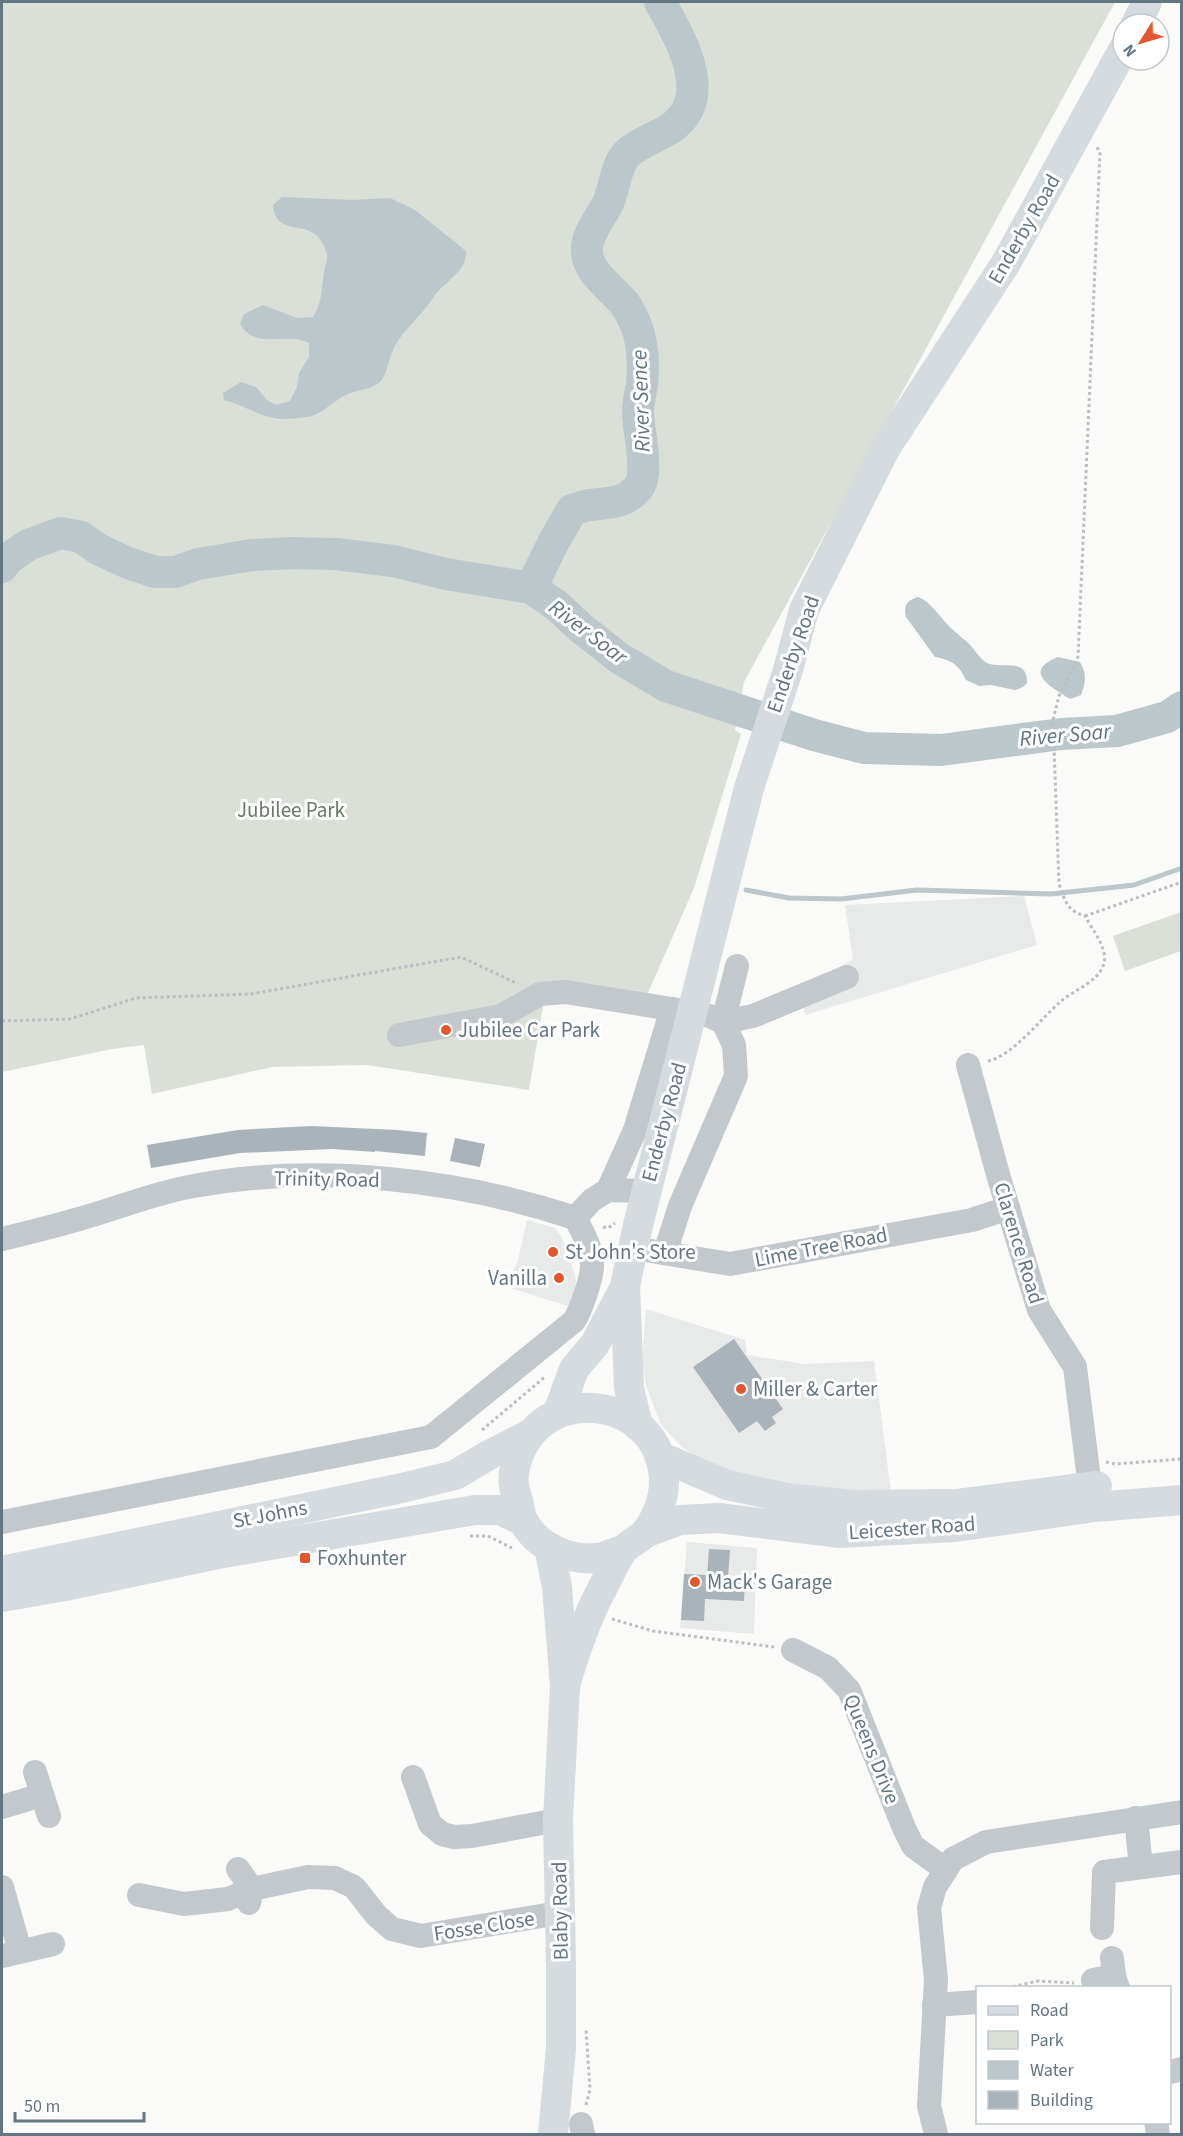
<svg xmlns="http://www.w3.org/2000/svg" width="1183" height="2136" font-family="'Source Sans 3',sans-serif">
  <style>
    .built { fill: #e8e9e9 }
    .green { fill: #dadfd7 }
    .water { fill: #bbc7cb }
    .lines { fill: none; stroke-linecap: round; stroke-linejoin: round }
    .stream { stroke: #bbc7cb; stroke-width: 5 }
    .river { stroke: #bbc7cb; stroke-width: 32 }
    .building { fill: #aab3b9 }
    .path { stroke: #bbbfc2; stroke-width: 3; stroke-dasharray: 3 3; stroke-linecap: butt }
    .minor { stroke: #c3c8cc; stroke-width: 24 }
    .major { stroke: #d6dbdf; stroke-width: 30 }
    .poi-dot { fill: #e4572e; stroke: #fff; stroke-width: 2 }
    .labels { text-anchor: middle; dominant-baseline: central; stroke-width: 6; stroke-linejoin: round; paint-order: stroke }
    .street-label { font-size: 21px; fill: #657683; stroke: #fff }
    .park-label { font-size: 21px; fill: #687a64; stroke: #fff }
    .poi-label { font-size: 21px; fill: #657683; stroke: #fff; text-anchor: start }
    .water-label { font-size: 22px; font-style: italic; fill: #60757c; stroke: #fff }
  </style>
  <rect width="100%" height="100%" fill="#fafaf8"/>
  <g class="built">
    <polygon points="1024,896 1037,945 805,1015 799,990 853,959 845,905"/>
    <polygon points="527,1220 555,1228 562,1238 575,1275 576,1283 571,1307 504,1286 517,1264"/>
    <polygon points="646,1309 745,1340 747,1355 804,1364 874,1361 891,1492 814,1489 748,1477 696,1457 682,1447 661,1425 646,1386 642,1361"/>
    <polygon points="687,1542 757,1548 754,1634 680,1628"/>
  </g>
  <g class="green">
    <polygon points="2,2 1115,2 744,682 735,730 741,734 694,888 640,1011 544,1001 529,1090 367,1065 272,1067 152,1094 144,1045 112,1049 2,1072"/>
    <polygon points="1181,912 1181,951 1125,971 1113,936"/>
  </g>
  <g class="water">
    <path d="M282 197 352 200 390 198 415 210 466 251C467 273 444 281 433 298 423 314 406 327 396 344 390 354 388 369 383 378 377 389 361 389 351 393 336 398 326 411 312 416 307 418 286 419 280 419 261 417 243 405 224 400L223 393 241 382 256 387 267 400 276 405 290 401 297 387 299 373 309 357V343C286 331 255 351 240 324L244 314 263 305 297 318 313 317C323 300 321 290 324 272 325 267 327 262 327 258 328 254 325 248 323 244 310 217 276 239 273 205Z"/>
    <path d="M918 597C931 602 938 615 948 625 955 633 965 639 972 647 976 652 979 657 984 661 996 672 1028 654 1027 683L1023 687 1015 690 991 685 979 686 966 680C959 665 952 660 935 657L906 617C903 606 907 600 918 597Z"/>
    <path d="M1058 657 1080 662C1087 674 1086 682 1081 695L1070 699C1052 687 1021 672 1058 657Z"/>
  </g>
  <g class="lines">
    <polyline class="stream" points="746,890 789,898 841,899 917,890 1051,894 1134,885 1182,868"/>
    <g class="river">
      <polyline points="2,567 9,558 28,545 61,533 81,537 98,549 128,563 155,572 175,572 198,564 252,555 291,553 336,554 393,561 446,574 531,588 556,605 581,628 619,658 666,686 814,735 864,748 941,750 1061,734 1117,731 1167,717 1182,707"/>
      <path d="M531 588 554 541 572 510C577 509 583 506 589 505 607 503 625 504 638 488 650 473 638 431 638 412 638 403 640 394 642 385 644 366 643 340 635 323 632 316 628 308 624 303 611 287 585 271 587 248 588 232 601 217 608 203 615 188 615 169 625 156 633 146 656 137 668 130 717 99 681 40 660 2"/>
    </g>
  </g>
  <g class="building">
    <polygon points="311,1126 397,1130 427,1133 425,1156 375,1151 375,1152 332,1149 240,1153 151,1168 147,1145 238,1130"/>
    <polygon points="455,1138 485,1144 480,1167 450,1161"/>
    <polygon points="734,1339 783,1409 772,1417 776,1423 765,1431 757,1421 739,1433 693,1367"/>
    <polygon points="709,1549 730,1550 728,1577 745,1578 744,1601 705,1599 704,1621 681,1620 684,1574 707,1575"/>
  </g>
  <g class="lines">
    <g class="path">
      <polyline points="1085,916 1182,882"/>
      <polyline points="2,1021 70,1019 136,998 251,994 461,957 518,984"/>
      <path d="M988 1061C1012 1056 1041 1019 1059 1003 1072 990 1099 983 1104 963 1108 949 1092 929 1085 916 1067 911 1065 901 1059 884L1053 720 1059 696 1078 657 1100 152 1096 146"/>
      <polyline points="603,1227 608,1228 615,1223"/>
      <polyline points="482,1430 546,1376"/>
      <polyline points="1106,1462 1115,1464 1182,1459"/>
      <polyline points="470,1536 488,1536 512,1548"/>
      <polyline points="612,1619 653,1631 774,1647"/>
      <polyline points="1007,1988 1038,1981 1074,1983"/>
      <polyline points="586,2105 590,2089 586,2029"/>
    </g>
    <g class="minor">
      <polyline points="399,1035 501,1016 540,994 565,992 672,1009"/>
      <polyline points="968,1065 999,1178 1039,1310 1075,1367 1090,1487"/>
      <polyline points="608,1190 635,1130 672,1009 710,1016 723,1022 753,1016 847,977"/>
      <polyline points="575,1218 592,1200 608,1190 645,1191"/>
      <path d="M2 1239C31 1232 60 1225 89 1216 124 1206 158 1192 194 1186 316 1163 458 1179 575 1218"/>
      <polyline points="633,1248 730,1264 972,1220 1008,1208"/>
      <polyline points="665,1253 680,1206 736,1076 734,1045 723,1022 737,966"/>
      <path d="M2 1522 431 1437 574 1321C581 1310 593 1276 592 1263 592 1248 582 1231 575 1218"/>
      <polyline points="793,1650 828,1668 849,1690 904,1828 913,1846 946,1870"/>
      <polyline points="35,1772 49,1816"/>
      <polyline points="413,1777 430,1824 442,1834 454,1837 472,1836 558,1820"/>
      <polyline points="2,1807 42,1795"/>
      <polyline points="1136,1818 1141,1867"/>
      <polyline points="238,1869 252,1889 249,1903"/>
      <polyline points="2,1887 20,1951"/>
      <polyline points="139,1895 184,1904 228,1899 252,1889 308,1877 335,1878 354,1887 376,1915 392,1929 421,1936 559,1913"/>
      <polyline points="1102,1928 1104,1872 1182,1862"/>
      <polyline points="2,1956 53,1944"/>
      <polyline points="1112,1958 1114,1976 1118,1988"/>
      <polyline points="1093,1980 1114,1976"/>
      <polyline points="934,2005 978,2002"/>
      <polyline points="1170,2072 1182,2069"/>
      <polyline points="1156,2122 1158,2134"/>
      <polyline points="581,2124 583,2134"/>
      <polyline points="936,2134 929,2106 936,1980 929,1908 935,1887 953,1859 986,1842 1182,1812"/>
    </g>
    <g class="major">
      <polyline points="1136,24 1147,2"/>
      <polyline points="558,1413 574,1369 595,1344 625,1287"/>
      <polyline points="638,1426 629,1388 625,1286 638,1225 749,788 788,670 804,610 885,449 1006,263 1123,50"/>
      <polyline points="659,1456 727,1485 787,1498 853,1505 957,1504 1097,1486"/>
      <polyline points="645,1533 680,1520 719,1518 840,1533 955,1527 1095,1507 1182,1500"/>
      <polyline points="549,1547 557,1587 565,1686 558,1820 561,1965 561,2048 553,2134"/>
      <polyline points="2,1571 402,1488 455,1475 489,1455 530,1434"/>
      <polyline points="2,1597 65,1586 218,1554 475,1510 500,1510 523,1521"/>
      <path d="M565 1686C575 1651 586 1618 604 1585 610 1574 616 1559 624 1549 630 1543 640 1539 645 1533 656 1520 664 1499 664 1482 663 1392 530 1378 514 1473 512 1484 516 1494 519 1504 520 1510 521 1517 524 1522 537 1547 570 1561 597 1558 606 1557 615 1552 623 1550"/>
    </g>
  </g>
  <g class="poi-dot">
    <circle cx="446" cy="1030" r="6"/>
    <circle cx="553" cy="1252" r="6"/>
    <circle cx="559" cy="1278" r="6"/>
    <circle cx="741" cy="1389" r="6"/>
    <rect x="299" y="1552" width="12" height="12" rx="3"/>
    <circle cx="695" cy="1582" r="6"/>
  </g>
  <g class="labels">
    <g class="street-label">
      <text transform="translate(1024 229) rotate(-60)">Enderby Road</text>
      <text transform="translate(793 654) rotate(-71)">Enderby Road</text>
      <text transform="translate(664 1122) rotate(-75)">Enderby Road</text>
      <text transform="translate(327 1179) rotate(1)">Trinity Road</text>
      <text transform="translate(1019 1243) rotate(73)">Clarence Road</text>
      <text transform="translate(821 1247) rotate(-11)">Lime Tree Road</text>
      <text transform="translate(270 1514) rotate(-11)">St Johns</text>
      <text transform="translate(912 1528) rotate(-4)">Leicester Road</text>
      <text transform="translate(872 1749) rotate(68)">Queens Drive</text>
      <text transform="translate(560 1911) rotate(-91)">Blaby Road</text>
      <text transform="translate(484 1926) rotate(-9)">Fosse Close</text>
    </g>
    <g class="park-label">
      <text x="291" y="810">Jubilee Park</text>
    </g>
    <g class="poi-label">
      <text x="458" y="1030">Jubilee Car Park</text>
      <text x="565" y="1252">St John's Store</text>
      <text x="547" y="1278" text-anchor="end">Vanilla</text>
      <text x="753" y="1389">Miller &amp; Carter</text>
      <text x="317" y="1558">Foxhunter</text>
      <text x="707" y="1582">Mack's Garage</text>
    </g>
    <g class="water-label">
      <text transform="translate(641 401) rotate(-92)">River Sence</text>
      <text transform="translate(588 632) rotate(37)">River Soar</text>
      <text transform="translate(1065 735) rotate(-5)">River Soar</text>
    </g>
  </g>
  <rect width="1183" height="2136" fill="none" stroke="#657683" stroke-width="6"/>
  <rect x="976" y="1986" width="195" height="138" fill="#ffffff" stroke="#c1c8cd" stroke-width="1.5"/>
  <rect x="988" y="2006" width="30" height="9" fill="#d6dbdf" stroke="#c1c8cd" stroke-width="1.5"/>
  <text x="1030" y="2016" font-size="18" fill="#657683">Road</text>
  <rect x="988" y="2031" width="30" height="18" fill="#dadfd7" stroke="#c1c8cd" stroke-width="1.5"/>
  <text x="1030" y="2046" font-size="18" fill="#657683">Park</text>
  <rect x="988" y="2061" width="30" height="18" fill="#bbc7cb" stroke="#c1c8cd" stroke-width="1.5"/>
  <text x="1030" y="2076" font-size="18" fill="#657683">Water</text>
  <rect x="988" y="2091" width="30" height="18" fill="#aab3b9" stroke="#c1c8cd" stroke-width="1.5"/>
  <text x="1030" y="2106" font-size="18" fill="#657683">Building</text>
  <g transform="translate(1141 42) rotate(233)"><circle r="28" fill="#ffffff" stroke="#c1c8cd" stroke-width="1.5"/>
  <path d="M0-4.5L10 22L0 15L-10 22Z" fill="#e4572e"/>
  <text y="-9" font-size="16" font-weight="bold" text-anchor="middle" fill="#657683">N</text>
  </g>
  <path d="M15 2112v9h129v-9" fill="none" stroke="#657683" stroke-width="3"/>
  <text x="24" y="2112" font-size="18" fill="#657683" stroke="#ffffff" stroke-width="4.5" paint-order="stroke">50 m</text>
</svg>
